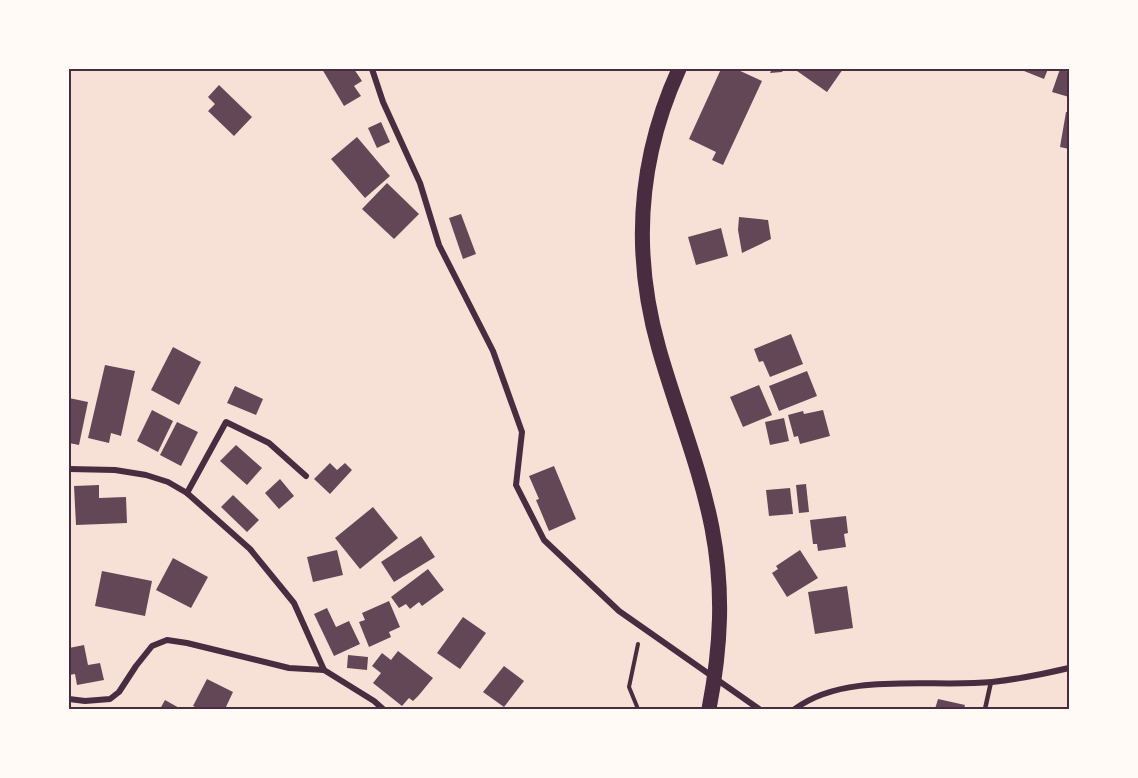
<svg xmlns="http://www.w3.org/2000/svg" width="1138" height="778" font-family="'IBM Plex Sans',sans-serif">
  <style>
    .building { fill: #644757 }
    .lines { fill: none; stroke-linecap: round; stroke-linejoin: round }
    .path { stroke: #4a2c40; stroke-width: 4 }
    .service { stroke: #4a2c40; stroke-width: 4.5 }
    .minor { stroke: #4a2c40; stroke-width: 6 }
    .primary { stroke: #4a2c40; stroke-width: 15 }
    .neatline { fill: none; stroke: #4a2c40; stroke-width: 2 }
  </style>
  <rect width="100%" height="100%" fill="#f7e1d7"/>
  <g class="building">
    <polygon points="322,69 354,69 362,81 354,86 361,96 344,106"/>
    <polygon points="721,69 736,69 762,81 723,165 712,160 716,152 689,139"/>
    <polygon points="772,69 784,69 782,72 770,73"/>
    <polygon points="798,69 843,69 827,92 797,71"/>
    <polygon points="1019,69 1048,69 1044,79"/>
    <polygon points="1060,69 1069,72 1069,97 1052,92"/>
    <polygon points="219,85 252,117 234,136 208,111 215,104 208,97"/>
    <polygon points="1066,112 1069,112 1069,149 1060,147"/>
    <polygon points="381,122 390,142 377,148 368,128"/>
    <polygon points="357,137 390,176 365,198 331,159"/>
    <polygon points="387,183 419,214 394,239 362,209"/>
    <polygon points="461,214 476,254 463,259 449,218"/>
    <polygon points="739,217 768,220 771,239 742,253 738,230"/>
    <polygon points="721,228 728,256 696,265 688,237"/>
    <polygon points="791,334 803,364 770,377 763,361 759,362 754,349"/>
    <polygon points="173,347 201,362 179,405 151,390"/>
    <polygon points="105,365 135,371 121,436 111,433 109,443 88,438"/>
    <polygon points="807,371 817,396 779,411 769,386"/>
    <polygon points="759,385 772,415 743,427 730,397"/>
    <polygon points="235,386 263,399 256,415 227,403"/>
    <polygon points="69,398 88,402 79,445 69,443"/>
    <polygon points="152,410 173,421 158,452 137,441"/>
    <polygon points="823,410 830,436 800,444 798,436 794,437 788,415 803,411 804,414"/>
    <polygon points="784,418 789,441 770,445 765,422"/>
    <polygon points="177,422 198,432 181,466 160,455"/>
    <polygon points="236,445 262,468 247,485 220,461"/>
    <polygon points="330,463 337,470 345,463 352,470 330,494 314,479"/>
    <polygon points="554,466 576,519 549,531 536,500 539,499 529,476"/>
    <polygon points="280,479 294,496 279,509 265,493"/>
    <polygon points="806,484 809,512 799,513 796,485"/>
    <polygon points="99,485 99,498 126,497 127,523 76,525 74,486"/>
    <polygon points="790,488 793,514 769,516 766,490"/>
    <polygon points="233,495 259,520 247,532 221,507"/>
    <polygon points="373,507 398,538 360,569 335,538"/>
    <polygon points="846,516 848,533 844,534 846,547 818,551 817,544 813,544 810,520"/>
    <polygon points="421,536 435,557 394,582 381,562"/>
    <polygon points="337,550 343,575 313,582 307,557"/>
    <polygon points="800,550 818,578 787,597 772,573 778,569 776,566"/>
    <polygon points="173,558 208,577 191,608 156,590"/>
    <polygon points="428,569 444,590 422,606 419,602 410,609 406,604 399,608 391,597"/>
    <polygon points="102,571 152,581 145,616 95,606"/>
    <polygon points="847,586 853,628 815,634 808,592"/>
    <polygon points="389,601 400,627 389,632 391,637 369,647 359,622 365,620 362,613"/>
    <polygon points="327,608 336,627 349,621 360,644 334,656 314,614"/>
    <polygon points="463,617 486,633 460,669 437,653"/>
    <polygon points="84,645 88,665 100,663 104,680 77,685 75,674 69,675 69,648"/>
    <polygon points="398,651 433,678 419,695 413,701 409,698 402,706 373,683 381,673 372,666 382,653 391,660"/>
    <polygon points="348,655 368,657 367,670 347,668"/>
    <polygon points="504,666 524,681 504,707 483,692"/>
    <polygon points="207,679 233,692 225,709 200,709 193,706"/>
    <polygon points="938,699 965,705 964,709 935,709"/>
    <polygon points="165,700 181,709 160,709"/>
  </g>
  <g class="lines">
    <polyline class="path" points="638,644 629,687 638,709"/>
    <polyline class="service" points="985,709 991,682"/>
    <g class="minor">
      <polyline points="372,69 383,102 420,183 439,245 493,351 522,432 516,485 544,540 619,611 759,709"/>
      <polyline points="69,469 115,470 146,475 168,482 187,493 250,549 294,603 324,670 374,701 383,709"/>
      <polyline points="187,493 226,422 269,443 306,476"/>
      <polyline points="69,699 85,701 110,699 119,692 136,666 152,646 167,640 187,643 289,668 324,670"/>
      <path d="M795 709C845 671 933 688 992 682 1018 679 1044 674 1069 668"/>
    </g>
    <path class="primary" d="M679 69C638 159 632 254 659 349 676 409 700 467 712 528 724 590 721 647 709 709"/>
  </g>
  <rect width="1138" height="778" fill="none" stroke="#fffaf5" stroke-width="141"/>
  <rect x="70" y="70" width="998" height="638" class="neatline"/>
</svg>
